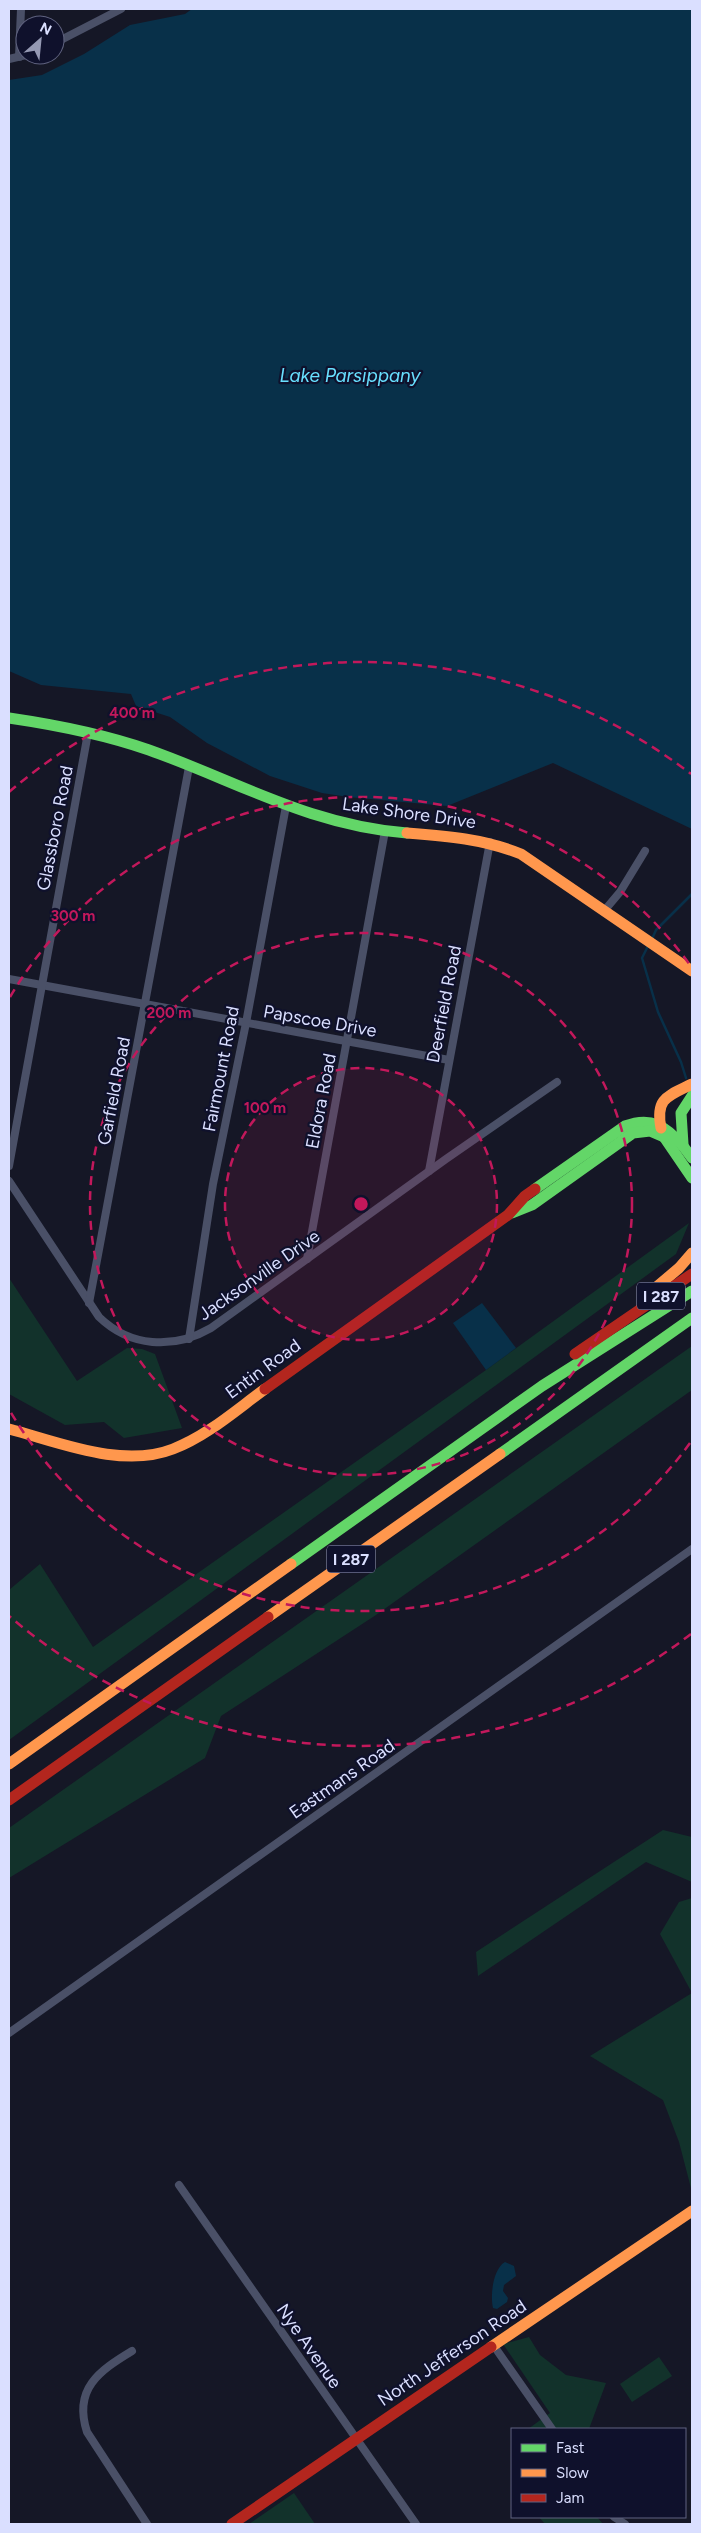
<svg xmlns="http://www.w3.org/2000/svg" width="701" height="2533" font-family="Figtree,sans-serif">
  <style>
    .green { fill: #12322b }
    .water { fill: #083049 }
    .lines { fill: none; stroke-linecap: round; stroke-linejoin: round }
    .stream { stroke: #083049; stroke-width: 2.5 }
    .street { stroke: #4a5067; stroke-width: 8 }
    .fast { stroke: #63d668; stroke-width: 11 }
    .slow { stroke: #ff974d; stroke-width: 11 }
    .jam { stroke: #b3261e; stroke-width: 11 }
    .ring { fill: none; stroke: #c2185b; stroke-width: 2.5; stroke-dasharray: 9 6 }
    .labels { text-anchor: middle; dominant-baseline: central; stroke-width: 4.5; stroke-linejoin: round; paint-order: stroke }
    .shield { fill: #0f112c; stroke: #9da1c0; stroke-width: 1 }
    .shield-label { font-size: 16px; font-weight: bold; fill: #dadfff }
    .street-label { font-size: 18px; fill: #dadfff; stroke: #0f112c }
    .water-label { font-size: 19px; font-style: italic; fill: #68e0ff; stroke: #0f112c }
    .centre { fill: #c2185b; stroke: #0f112c; stroke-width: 2.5 }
    .ring-label { font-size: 15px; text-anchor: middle; font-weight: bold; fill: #c2185b; stroke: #0f112c; stroke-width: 4.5; stroke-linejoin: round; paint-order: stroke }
  </style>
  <rect width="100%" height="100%" fill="#151726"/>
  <g class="green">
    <polygon points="689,1223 676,1254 9,1740 9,1590 40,1564 93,1647 486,1370"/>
    <polygon points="9,1278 77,1381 127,1348 142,1349 155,1354 182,1428 124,1438 104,1422 65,1425 9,1394"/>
    <polygon points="692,1346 692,1390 376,1615 221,1716 205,1758 9,1878 9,1828"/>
    <polygon points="663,1830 692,1837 692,1882 646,1862 478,1976 476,1952"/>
    <polygon points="692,1898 692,2192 679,2142 663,2100 590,2056 692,1993 660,1934 679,1902"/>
    <polygon points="529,2337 540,2355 566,2375 606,2383 589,2429 528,2429 550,2413 503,2344"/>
    <polygon points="659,2357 672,2376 632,2402 620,2384"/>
    <polygon points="294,2493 315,2524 249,2524"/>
    <polygon points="539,2517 597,2517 603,2524 545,2524"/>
  </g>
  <g class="water">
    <polygon points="192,9 692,9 692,829 553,763 447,806 348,797 322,793 270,776 207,743 170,717 136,706 131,694 41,685 9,671 9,80 42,75 84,54 130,25 185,14"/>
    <polygon points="482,1303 516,1348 486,1370 453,1323"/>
    <path d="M505 2262 514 2266 516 2276 504 2285 503 2291 508 2298 507 2302 497 2309 493 2308C490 2295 493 2269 505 2262Z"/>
  </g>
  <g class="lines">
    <g class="stream">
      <polyline points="652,939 656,930 692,894"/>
      <polyline points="648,946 642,958 658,1012 681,1062 686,1078"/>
    </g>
    <g class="street">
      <polyline points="55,43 121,9"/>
      <polyline points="19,57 21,9"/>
      <polyline points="9,59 26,55"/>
      <polyline points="604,911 620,892 645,851"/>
      <polyline points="9,979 449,1060"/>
      <polyline points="9,1166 88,733"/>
      <polyline points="429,1171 490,842"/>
      <path d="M9 1181 99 1317C130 1347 173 1350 211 1328L446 1159 557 1082"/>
      <polyline points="307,1259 385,831"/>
      <polyline points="89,1303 189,767"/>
      <polyline points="189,1339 213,1184 246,1023 286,806"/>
      <polyline points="9,2033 692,1549"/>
      <polyline points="179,2185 416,2524"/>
      <polyline points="494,2346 552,2429"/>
      <path d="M132 2351C99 2371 73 2389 87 2432L147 2524"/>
      <polyline points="614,2517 625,2524"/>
    </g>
    <g class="fast">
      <path d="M9 718C57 725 103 734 149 750 239 782 309 825 407 833"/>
      <polyline points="664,1137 692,1178"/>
      <polyline points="683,1144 681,1113 692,1096"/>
      <polyline points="683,1146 692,1158"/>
      <path d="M535 1189 625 1126C651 1116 666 1126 683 1146"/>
      <polyline points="512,1213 532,1205 633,1133 650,1131 664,1137"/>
      <polyline points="500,1454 692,1318"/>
      <polyline points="291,1564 542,1386 692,1291"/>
    </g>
    <g class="slow">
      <path d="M407 833C447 836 484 839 521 854L692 971"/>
      <path d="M661 1128C655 1098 668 1096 692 1084"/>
      <polyline points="653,1290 679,1268 692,1253"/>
      <path d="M9 1429C59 1442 122 1469 173 1449 207 1436 236 1410 265 1389"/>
      <polyline points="268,1617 500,1454"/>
      <polyline points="9,1764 291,1564"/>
      <polyline points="491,2347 692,2211"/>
    </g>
    <g class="jam">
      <polyline points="575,1354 692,1274"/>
      <polyline points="265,1389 508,1215 525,1196 535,1189"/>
      <polyline points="9,1800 268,1617"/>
      <polyline points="232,2524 491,2347"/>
    </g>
  </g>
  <circle cx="361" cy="1204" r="136" fill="#c2185b" fill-opacity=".12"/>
  <g class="ring">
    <circle cx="361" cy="1204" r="136"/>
    <circle cx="361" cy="1204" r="271"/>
    <path d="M690 1443A407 407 0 0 1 10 1411M10 997A407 407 0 0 1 690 965"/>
    <path d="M691 1634A542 542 0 0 1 9 1616M9 792A542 542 0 0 1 691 774"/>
  </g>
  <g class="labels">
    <g class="shield">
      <rect x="637" y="1282.5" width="48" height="27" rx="4"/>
      <rect x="327" y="1545.5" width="48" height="27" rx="4"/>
    </g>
    <g class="shield-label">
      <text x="661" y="1296">I 287</text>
      <text x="351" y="1559">I 287</text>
    </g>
    <g class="street-label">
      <text transform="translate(409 813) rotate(8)">Lake Shore Drive</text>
      <text transform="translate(55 828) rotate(-79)">Glassboro Road</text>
      <text transform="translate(444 1004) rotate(-79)">Deerfield Road</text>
      <text transform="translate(320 1021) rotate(10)">Papscoe Drive</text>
      <text transform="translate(221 1069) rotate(-79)">Fairmount Road</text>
      <text transform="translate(114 1091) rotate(-79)">Garfield Road</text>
      <text transform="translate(321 1101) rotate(-79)">Eldora Road</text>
      <text transform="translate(259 1275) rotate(-35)">Jacksonville Drive</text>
      <text transform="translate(263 1369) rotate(-36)">Entin Road</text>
      <text transform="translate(342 1779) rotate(-35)">Eastmans Road</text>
      <text transform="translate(309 2346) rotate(55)">Nye Avenue</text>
      <text transform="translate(452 2353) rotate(-34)">North Jefferson Road</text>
    </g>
    <g class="water-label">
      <text x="350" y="375">Lake Parsippany</text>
    </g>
  </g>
  <circle cx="361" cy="1204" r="8" class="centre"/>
  <g class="ring-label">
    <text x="132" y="718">400 m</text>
    <text x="73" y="921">300 m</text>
    <text x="169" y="1018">200 m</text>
    <text x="265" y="1113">100 m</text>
  </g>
  <rect width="701" height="2533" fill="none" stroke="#dadfff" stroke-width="20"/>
  <rect x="511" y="2428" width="175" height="90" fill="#0f112c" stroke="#606380"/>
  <rect x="521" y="2444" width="25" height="8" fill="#63d668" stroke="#606380"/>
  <text x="556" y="2453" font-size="15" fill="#dadfff">Fast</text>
  <rect x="521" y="2469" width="25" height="8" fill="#ff974d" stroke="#606380"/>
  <text x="556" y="2478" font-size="15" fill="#dadfff">Slow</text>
  <rect x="521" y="2494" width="25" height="8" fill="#b3261e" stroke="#606380"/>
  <text x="556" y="2503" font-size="15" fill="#dadfff">Jam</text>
  <g transform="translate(40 40) rotate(27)"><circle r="24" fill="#0f112c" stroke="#606380"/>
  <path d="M0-4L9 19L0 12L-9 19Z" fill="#9599b3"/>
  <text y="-8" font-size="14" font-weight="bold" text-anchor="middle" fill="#dadfff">N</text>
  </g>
</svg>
